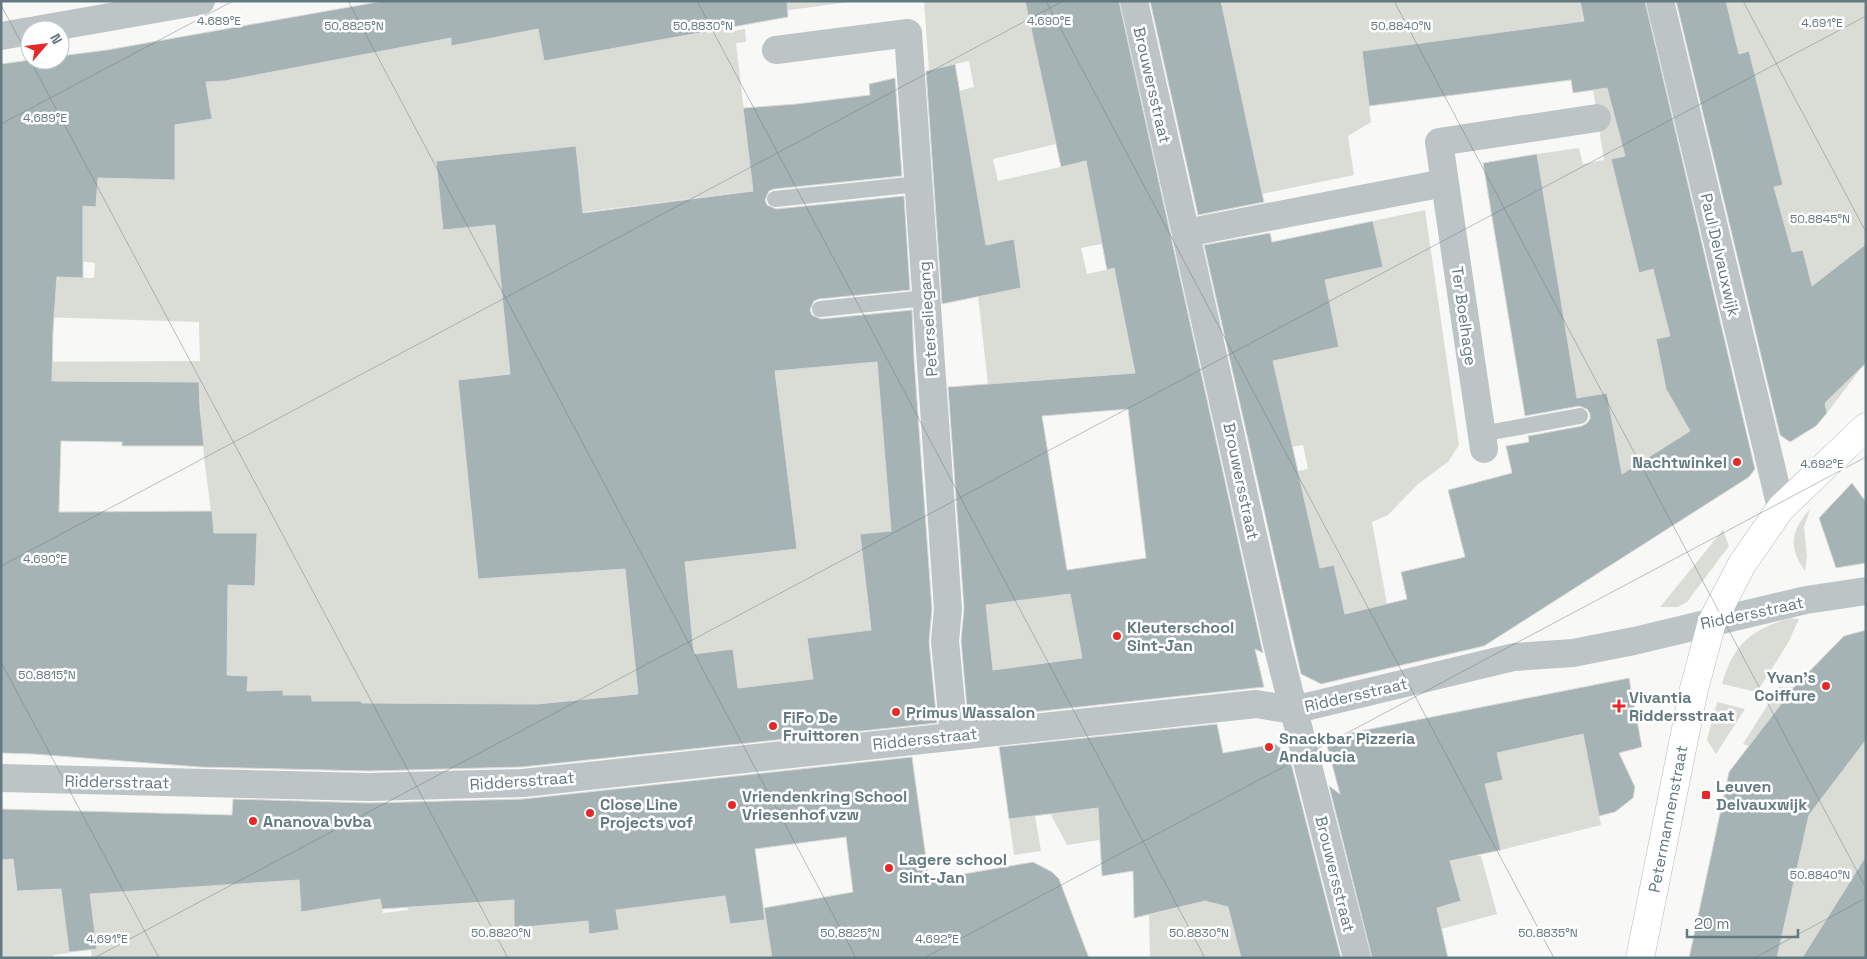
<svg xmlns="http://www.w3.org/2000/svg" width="1867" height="959" font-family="'Space Grotesk',sans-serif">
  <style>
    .green { fill: #daddd5 }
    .building { fill: #a6b3b5; stroke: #dadad8; fill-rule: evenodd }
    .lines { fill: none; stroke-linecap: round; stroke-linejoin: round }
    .secondary-casing { stroke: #b1babd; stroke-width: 29 }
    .lane { stroke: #bcc4c6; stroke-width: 16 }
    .street { stroke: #bcc4c6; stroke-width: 28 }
    .secondary { stroke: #fff; stroke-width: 28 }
    .ticks { fill: none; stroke: #637a81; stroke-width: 1; stroke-opacity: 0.45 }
    .poi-dot { fill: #e52929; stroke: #fff; stroke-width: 2 }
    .labels { text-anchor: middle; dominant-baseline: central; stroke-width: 5; stroke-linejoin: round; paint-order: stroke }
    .street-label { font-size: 16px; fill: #637a81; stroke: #fff }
    .poi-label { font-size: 16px; font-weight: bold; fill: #637a81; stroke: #fff; text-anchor: start }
    .ticks-label { font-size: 12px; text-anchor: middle; fill: #637a81; stroke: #fff; stroke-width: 5; stroke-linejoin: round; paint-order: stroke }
  </style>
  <rect width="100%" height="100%" fill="#f8f8f6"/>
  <g class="green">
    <polygon points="721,1 727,32 745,29 746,42 736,43 748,144 757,190 583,212 575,146 436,161 443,230 495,225 506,329 600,363 458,380 478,579 625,569 638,694 537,704 362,703 361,701 312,701 311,695 283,695 283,690 262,690 247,702 248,676 89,671 227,650 228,585 255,586 257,533 215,533 213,545 212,511 211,511 204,457 199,382 17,381 19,362 200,361 199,322 40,317 43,289 56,289 58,277 94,278 95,263 63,259 81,206 96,206 98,178 175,180 175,128 124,127 189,107 191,122 211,119 206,82 223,81 451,37 451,45 538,29 544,61 688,35"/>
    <polygon points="740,1 856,1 761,14"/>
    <polygon points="924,1 1025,1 1056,144 993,159 998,181 1087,161 1120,240 1081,248 1087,274 1114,268 1136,373 988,384 978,296 1021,288 1014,239 974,247 959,91 974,87 969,61 929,70"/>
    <polygon points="1221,1 1580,1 1587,49 1622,63 1607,89 1613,112 1623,110 1629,133 1627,225 1639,273 1653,269 1670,337 1656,339 1665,382 1700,428 1690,431 1555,517 1618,452 1607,393 1576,399 1537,154 1579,148 1583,164 1604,160 1590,70 1497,34 1362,51 1371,122 1348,136 1354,175 1262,194"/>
    <polygon points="1726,1 1866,1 1866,244 1836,267 1865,363 1827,413 1796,279 1809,275 1804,250 1791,253 1774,187 1783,185 1749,51 1739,54"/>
    <polygon points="1425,210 1459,445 1448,462 1418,484 1388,515 1372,522 1387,604 1345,614 1334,565 1320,568 1298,471 1308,469 1303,445 1292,447 1273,361 1339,347 1300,285 1383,267 1373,221"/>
    <polygon points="761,256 813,367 877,362 891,531 860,535 875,672 815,693 788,682 738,688 733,649 715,651 697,683 685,562 797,549"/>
    <path d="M1810 509 1804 527 1807 556 1805 571C1788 546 1791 531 1810 509Z"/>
    <polygon points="1723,530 1729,546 1687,602 1678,607 1660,607"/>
    <polygon points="1070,594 1082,658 993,670 990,642 967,607"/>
    <path d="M1790 618 1799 619 1788 643 1757 692 1722 684C1733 644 1751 630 1790 618Z"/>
    <polygon points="1779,687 1794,687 1749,746 1743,744"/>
    <polygon points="1717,702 1745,709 1716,754 1707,740"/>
    <polygon points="1583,734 1601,825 1501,850 1494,819 1470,825 1477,856 1481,856 1497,914 1441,929 1436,908 1461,901 1455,878 1406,773 1503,779 1497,753"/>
    <polygon points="1866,740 1866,856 1825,921 1816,958 1777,958 1809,815"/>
    <polygon points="1179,798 1241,892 1228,909 1241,958 1150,958 1149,915 1200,902 1119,837 1067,845 1050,813"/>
    <polygon points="1035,815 1041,851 1014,855 1009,818"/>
    <polygon points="513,852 515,928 553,925 551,902 585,899 590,934 619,930 614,898 725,895 730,924 766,920 772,958 92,958 91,950 97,948 95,933 67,937 69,953 53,955 54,958 1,958 1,860 13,859 17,891 62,889 73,875 299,880 380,898 383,913 408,910 406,900 460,904 487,902 484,875"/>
  </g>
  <g class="building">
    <path d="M383 1H787L788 17 544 61 538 29 451 46V38L225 81 206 82 212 119 175 125V180L98 178 96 207 83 206V278L57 277 53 331 52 381 199 382 200 408 204 446H122V442L61 441 59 512 212 511 214 533H257L255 586 228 585 227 675 248 676 247 691 283 690V695H311L312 701H361L362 703 537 704 638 694 625 569 478 579 458 380 510 374 495 225 443 230 436 161 576 146 583 213 753 191 743 108 796 104 870 95 869 84 895 78 902 176 774 189 769 191 765 200 767 205 776 209 904 196 910 290 819 299 814 301 810 310 812 315 821 319 912 310 914 359 932 609 929 642 937 723 522 767 369 771 200 767 33 754 1 753V64L30 60H60V56L107 50ZM877 362 891 531 860 534 871 630 807 638 813 679 738 688 733 649 694 654 685 562 797 549 775 371Z"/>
    <path d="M1025 1H1119L1263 653 1255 649 1264 687 968 719 961 641 964 608 948 387 1135 373 1114 268 1107 270 1086 161 1061 167ZM1128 409 1146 558 1067 570 1042 416ZM1070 594 1082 658 993 670 986 605Z"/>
    <polygon points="1150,1 1221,1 1264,202 1198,215"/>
    <polygon points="1580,1 1645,1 1755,469 1749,477 1484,646 1321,684 1301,674 1204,245 1270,233 1272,242 1373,221 1383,267 1325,280 1339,347 1273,361 1320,568 1334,565 1345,614 1407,599 1401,572 1465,557 1448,490 1512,473 1506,446 1529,442 1528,436 1582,426 1587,423 1590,419 1590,414 1587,409 1579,406 1525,416 1483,163 1537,154 1577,398 1607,393 1622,474 1690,431 1666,389 1656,339 1670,336 1653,269 1639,273 1611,159 1625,156 1607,88 1573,93 1571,80 1369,106 1362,51 1584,21"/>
    <polygon points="1676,1 1726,1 1739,54 1749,51 1783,185 1774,187 1792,252 1803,250 1812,286 1866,244 1866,363 1825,403 1827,413 1816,426 1790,442 1780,435"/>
    <polygon points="955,64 986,245 1014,239 1021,288 942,304 926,71"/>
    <polygon points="1852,483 1866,502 1866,563 1836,568 1819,518"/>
    <polygon points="1866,630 1866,740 1809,815 1777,958 1689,958 1729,772 1794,687 1844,636"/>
    <polygon points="1629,678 1642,747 1619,753 1635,787 1633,798 1615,812 1599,816 1583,734 1497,753 1503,780 1485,784 1501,850 1450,861 1461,901 1437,908 1448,958 1372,958 1329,786 1340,794 1325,738"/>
    <polygon points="1217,724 1223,753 1275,744 1289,755 1341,958 1241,958 1228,907 1205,901 1134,918 1133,871 1102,876 1098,808 1009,819 999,747"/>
    <polygon points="912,757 929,880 1033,862 1052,872 1059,879 1089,958 772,958 764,908 853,892 846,837 755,849 765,920 730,924 725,896 616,910 619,930 589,934 588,921 514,928 514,900 382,909 380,899 301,912 299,880 90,894 97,949 69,952 61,889 17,891 13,859 1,860 1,809 232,815 233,799 369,803 523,799"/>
    <polygon points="1866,856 1866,958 1802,958"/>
  </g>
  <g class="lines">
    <defs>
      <polyline id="secondary" points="1640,958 1694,689 1712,622 1742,564 1781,508 1866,427"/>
    </defs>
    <use href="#secondary" class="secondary-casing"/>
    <g class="lane">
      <polyline points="775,199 918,184"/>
      <polyline points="820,309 926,298"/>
      <polyline points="1481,434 1580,416"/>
    </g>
    <g class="street">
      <polyline points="1134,1 1278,648 1357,958"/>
      <polyline points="1660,1 1781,508"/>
      <polyline points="36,30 201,1"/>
      <polyline points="1,36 30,31"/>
      <polyline points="776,50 908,33 948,609 945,641 954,736"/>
      <polyline points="1186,233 1444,183"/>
      <polyline points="1484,449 1439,142 1597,118"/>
      <polyline points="1,778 369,787 523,783 1256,704 1293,710 1514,657 1573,653 1634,641 1806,600 1866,591"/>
    </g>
    <use href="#secondary" class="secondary"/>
  </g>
  <path class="ticks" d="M348 1 856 958M697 1 1205 958M1046 1 1554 958M1394 1 1866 888M1743 1 1866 232M1 5 30 59M30 60 508 958M1 124 233 1M1 566 1063 1M1 662 159 958M94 958 1866 16M924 958 1866 457M1754 958 1866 898"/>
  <g class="poi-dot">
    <circle cx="1737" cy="462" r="5"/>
    <circle cx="1117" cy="636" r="5"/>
    <circle cx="1826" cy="686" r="5"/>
    <path d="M1616.5 698.5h5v5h5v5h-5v5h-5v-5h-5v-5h5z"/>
    <circle cx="896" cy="712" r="5"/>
    <circle cx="773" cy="726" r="5"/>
    <circle cx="1269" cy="747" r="5"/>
    <rect x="1701" y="790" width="10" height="10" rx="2.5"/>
    <circle cx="732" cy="805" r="5"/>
    <circle cx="590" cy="813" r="5"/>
    <circle cx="253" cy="821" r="5"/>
    <circle cx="889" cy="868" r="5"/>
  </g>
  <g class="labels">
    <g class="street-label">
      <text transform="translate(1152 85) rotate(77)">Brouwersstraat</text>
      <text transform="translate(1720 255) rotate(77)">Paul Delvauxwijk</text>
      <text transform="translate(1464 316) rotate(82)">Ter Boelhage</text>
      <text transform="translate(928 319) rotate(-94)">Peterseliegang</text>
      <text transform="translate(1241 481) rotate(78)">Brouwersstraat</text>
      <text transform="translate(1752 613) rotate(-12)">Riddersstraat</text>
      <text transform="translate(1356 695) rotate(-13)">Riddersstraat</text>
      <text transform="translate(925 739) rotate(-6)">Riddersstraat</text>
      <text transform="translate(522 781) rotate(-4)">Riddersstraat</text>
      <text transform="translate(117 782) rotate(1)">Riddersstraat</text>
      <text transform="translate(1668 819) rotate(-79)">Petermannenstraat</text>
      <text transform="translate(1335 874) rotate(76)">Brouwersstraat</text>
    </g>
    <g class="poi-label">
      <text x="1727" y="462" text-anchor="end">Nachtwinkel</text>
      <text x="1127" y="627">Kleuterschool<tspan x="1127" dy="18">Sint-Jan</tspan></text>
      <text x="1816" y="677" text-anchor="end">Yvan's<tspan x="1816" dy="18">Coiffure</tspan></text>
      <text x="1629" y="697">Vivantia<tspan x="1629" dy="18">Riddersstraat</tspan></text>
      <text x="906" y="712">Primus Wassalon</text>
      <text x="783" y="717">FiFo De<tspan x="783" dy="18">Fruittoren</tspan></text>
      <text x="1279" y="738">Snackbar Pizzeria<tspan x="1279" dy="18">Andalucia</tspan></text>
      <text x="1716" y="786">Leuven<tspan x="1716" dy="18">Delvauxwijk</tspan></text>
      <text x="742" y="796">Vriendenkring School<tspan x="742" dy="18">Vriesenhof vzw</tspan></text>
      <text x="600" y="804">Close Line<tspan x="600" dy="18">Projects vof</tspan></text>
      <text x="263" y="821">Ananova bvba</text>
      <text x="899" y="859">Lagere school<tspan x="899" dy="18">Sint-Jan</tspan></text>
    </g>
  </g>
  <g class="ticks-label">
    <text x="219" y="25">4.689°E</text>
    <text x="1049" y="25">4.690°E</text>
    <text x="1822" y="27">4.691°E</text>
    <text x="354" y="30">50.8825°N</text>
    <text x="703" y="30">50.8830°N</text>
    <text x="1401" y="30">50.8840°N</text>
    <text x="45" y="122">4.689°E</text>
    <text x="1820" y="223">50.8845°N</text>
    <text x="1822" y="468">4.692°E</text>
    <text x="45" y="563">4.690°E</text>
    <text x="47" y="679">50.8815°N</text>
    <text x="1820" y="879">50.8840°N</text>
    <text x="501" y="937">50.8820°N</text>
    <text x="850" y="937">50.8825°N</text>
    <text x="1199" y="937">50.8830°N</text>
    <text x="1548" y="937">50.8835°N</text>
    <text x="107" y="943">4.691°E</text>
    <text x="937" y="943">4.692°E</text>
  </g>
  <rect width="1867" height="959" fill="none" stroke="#637a81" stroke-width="5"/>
  <g transform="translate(45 45) rotate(62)"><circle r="24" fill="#ffffff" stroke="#c1cacd"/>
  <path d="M0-4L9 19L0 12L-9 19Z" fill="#e52929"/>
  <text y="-8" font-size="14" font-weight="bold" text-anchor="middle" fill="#637a81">N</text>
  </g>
  <path d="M1687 929v8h111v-8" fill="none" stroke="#637a81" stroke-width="2.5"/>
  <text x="1694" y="929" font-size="15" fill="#637a81" stroke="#ffffff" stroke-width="4" paint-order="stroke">20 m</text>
</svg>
